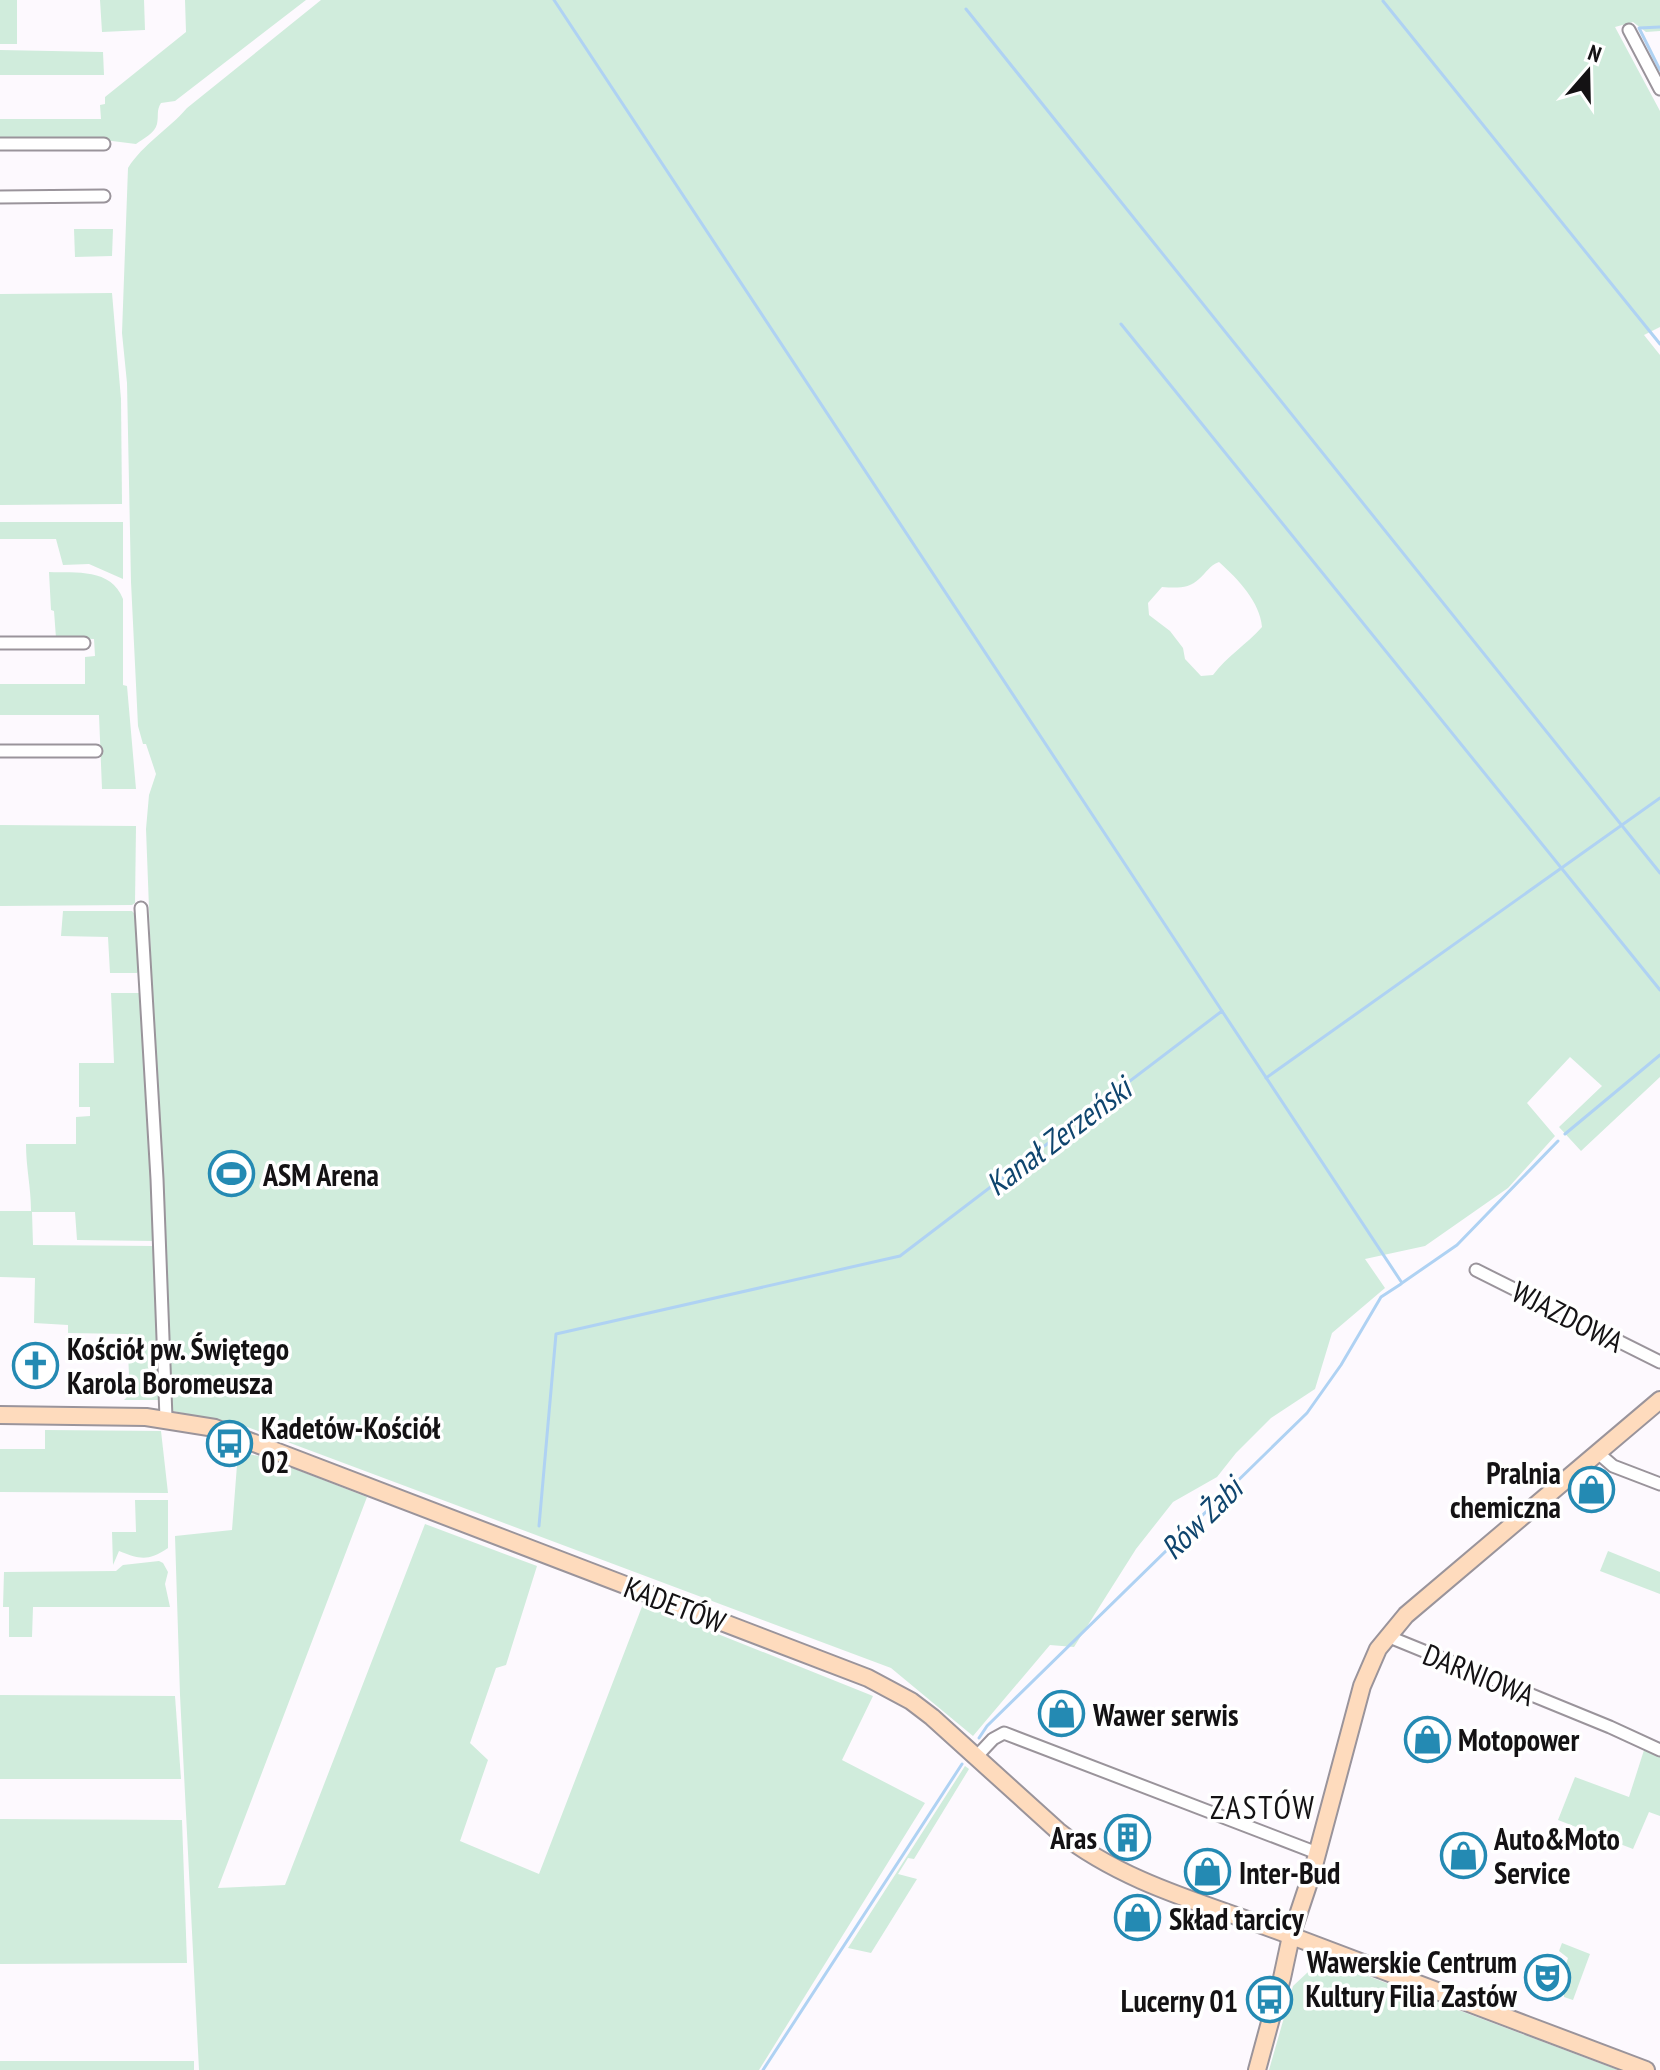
<svg xmlns="http://www.w3.org/2000/svg" width="1660" height="2070" font-family="'PT Sans Narrow',sans-serif">
  <style>
    .green { fill: #d0ecdc; fill-rule: evenodd }
    .lines { fill: none; stroke-linecap: round; stroke-linejoin: round }
    .stream { stroke: #afd2f3; stroke-width: 3 }
    .street-casing { stroke: #9a949b; stroke-width: 15 }
    .secondary-casing { stroke: #9a949b; stroke-width: 20 }
    .street { stroke: #fff; stroke-width: 11 }
    .secondary { stroke: #fedbbd; stroke-width: 16 }
    .labels { text-anchor: middle; dominant-baseline: central; stroke-width: 7; stroke-linejoin: round; paint-order: stroke }
    .poi-label { font-size: 30px; font-weight: bold; fill: #141214; stroke: #fff; text-anchor: start }
    .street-label { font-size: 30px; fill: #141214; stroke: #fff }
    .water-label { font-size: 32px; font-style: italic; fill: #0f456e; stroke: #fff }
    .neighbourhood-label { font-size: 32px; letter-spacing: 2px; fill: #141214; stroke: #fff }
  </style>
  <rect width="100%" height="100%" fill="#fdf9fe"/>
  <g class="green">
    <rect x="0" y="0" width="17" height="44"/>
    <polygon points="100,0 144,0 145,30 102,32"/>
    <path d="M185 0H306L175 101 161 103C156 111 159 115 157 124 155 133 143 139 136 144L104 140 0 141V119H101L100 105 105 104V97L186 32Z"/>
    <path d="M321 0H1660V31L1646 32 1633 22 1615 27 1660 111V327L1644 335 1660 355V1077L1581 1151 1559 1127 1602 1086 1570 1057 1527 1103 1555 1136 1508 1188 1425 1246 1365 1259 1385 1288 1332 1333 1315 1389 1271 1418 1236 1453 1217 1477 1173 1502 1136 1549 1074 1647 1050 1645 973 1736 891 1668 242 1425 168 1410 146 829 149 795 156 774 146 744H143L138 726 131 582 127 383 122 333 128 168C143 144 168 130 187 108ZM1219 562C1238 579 1260 602 1262 627 1246 645 1227 656 1213 675L1201 676 1185 659 1183 648 1170 631 1149 615 1148 603 1162 587C1176 588 1189 589 1199 579 1207 572 1209 566 1219 562Z"/>
    <polygon points="0,50 103,52 104,75 0,75"/>
    <polygon points="74,229 113,229 112,256 75,257"/>
    <polygon points="112,293 121,399 122,504 0,505 0,294"/>
    <polygon points="0,522 123,522 123,579 89,564 63,565 56,539 0,539"/>
    <path d="M49 572C76 573 111 568 123 599V685L127 686 136 789H102L99 715H0V684H85V657L95 656 94 639 56 638 54 611 51 610Z"/>
    <polygon points="0,825 136,826 135,903 132,905 0,906"/>
    <polygon points="63,911 132,911 140,920 142,967 137,973 110,973 108,937 61,936"/>
    <path d="M111 993H143L154 1241 77 1240 75 1212H32L33 1245 155 1246 160 1400H124L130 1394 127 1334 68 1333V1325L34 1323 35 1278 0 1277V1211H31C31 1187 26 1168 26 1144H76V1117L90 1116V1107H79V1063H114Z"/>
    <polygon points="45,1430 161,1431 168,1493 0,1492 0,1449 45,1449"/>
    <polygon points="238,1452 264,1457 367,1497 218,1888 285,1885 425,1524 537,1566 506,1665 496,1668 470,1743 488,1760 460,1841 539,1874 643,1604 873,1696 842,1760 925,1803 759,2070 199,2070 180,1695 175,1536 232,1530"/>
    <path d="M135 1500H168V1548C147 1562 140 1559 119 1551L113 1565 112 1532H136Z"/>
    <polygon points="1608,1551 1660,1572 1660,1594 1600,1571"/>
    <polygon points="159,1561 163,1563 168,1572 165,1584 170,1607 33,1607 32,1637 9,1637 9,1607 3,1607 4,1572 116,1571 123,1565"/>
    <polygon points="0,1695 175,1696 181,1779 0,1779"/>
    <polygon points="1660,1741 1660,1816 1649,1812 1633,1849 1558,1820 1575,1777 1629,1797 1645,1747 1655,1751"/>
    <polygon points="965,1766 969,1769 914,1859 908,1858 898,1874 917,1879 871,1953 848,1948"/>
    <polygon points="0,1819 182,1820 187,1963 0,1964"/>
    <polygon points="1562,1943 1590,1954 1573,2000 1564,1997 1564,1987 1569,1971 1566,1964 1568,1958 1559,1951"/>
    <polygon points="1323,1958 1325,1960 1618,2070 1269,2070 1293,1986"/>
    <rect x="0" y="2061" width="194" height="9"/>
  </g>
  <g class="lines">
    <g class="stream">
      <polyline points="554,0 1222,1011"/>
      <polyline points="1383,1 1660,344"/>
      <polyline points="966,9 1660,873"/>
      <polyline points="1660,27 1639,28 1660,70"/>
      <polyline points="1121,324 1660,990"/>
      <polyline points="1266,1078 1660,798"/>
      <polyline points="1565,1134 1660,1055"/>
      <polyline points="539,1526 556,1334 900,1256 1222,1011 1402,1283 1457,1245 1558,1141"/>
      <polyline points="979,1738 987,1726 1307,1413 1341,1365 1381,1297 1401,1284"/>
      <polyline points="763,2070 962,1764"/>
    </g>
    <defs>
      <g id="street">
        <polyline points="1629,30 1660,89"/>
        <polyline points="0,144 104,144"/>
        <polyline points="0,197 104,196"/>
        <polyline points="0,643 84,643"/>
        <polyline points="0,751 96,751"/>
        <polyline points="141,908 157,1179 166,1418"/>
        <polyline points="1476,1270 1660,1362"/>
        <polyline points="1598,1453 1613,1466 1660,1484"/>
        <polyline points="1387,1636 1610,1727 1660,1750"/>
        <polyline points="977,1756 993,1739 1004,1733 1317,1853"/>
      </g>
      <g id="secondary">
        <path d="M0 1415 146 1417 215 1428 868 1678 911 1701 932 1717 1058 1831C1126 1885 1208 1904 1289 1935 1407 1980 1527 2025 1646 2070"/>
        <polyline points="1257,2070 1282,1978 1291,1936 1312,1873 1362,1686 1378,1649 1406,1615 1660,1400"/>
      </g>
    </defs>
    <use href="#street" class="street-casing"/>
    <use href="#secondary" class="secondary-casing"/>
    <use href="#street" class="street"/>
    <use href="#secondary" class="secondary"/>
  </g>
  <defs>
    <symbol id="stadium-ring" viewBox="-11 -11 22 22"><circle r="9.5" fill="#fff" stroke="#248ab3" stroke-width="1.5"/><path d="M0-5a6.5 5 0 1 0 0 10a6.5 5 0 1 0 0-10ZM-3.5-1.8h7v3.6h-7Z" fill="#248ab3"/></symbol>
    <symbol id="church-ring" viewBox="-11 -11 22 22"><circle r="9.5" fill="#fff" stroke="#248ab3" stroke-width="1.5"/><path d="M-1.2-6h2.4v3.5h3.3v2.4h-3.3V6h-2.4V-.1h-3.3v-2.4h3.3Z" fill="#248ab3"/></symbol>
    <symbol id="bus-ring" viewBox="-11 -11 22 22"><circle r="9.5" fill="#fff" stroke="#248ab3" stroke-width="1.5"/><path d="M-5-6H5V4H4V6H2V4H-2V6H-4V4H-5ZM-3.5-4V0h7V-4ZM-3.5 1.2v1.5H-2V1.2ZM2 1.2v1.5H3.5V1.2Z" fill="#248ab3"/></symbol>
    <symbol id="shop-ring" viewBox="-11 -11 22 22"><circle r="9.5" fill="#fff" stroke="#248ab3" stroke-width="1.5"/><path d="M-5-2.5h2.3a2.7 3.5 0 0 1 5.4 0H5L5.5 6h-11ZM-1.5-2.5h3a1.5 2.3 0 0 0-3 0Z" fill="#248ab3"/></symbol>
    <symbol id="building-ring" viewBox="-11 -11 22 22"><circle r="9.5" fill="#fff" stroke="#248ab3" stroke-width="1.5"/><path d="M-4-6H4V6H1V3H-1V6H-4ZM-2.5-4.3h1.7v1.8h-1.7ZM.8-4.3h1.7v1.8H.8ZM-2.5-1h1.7V.8h-1.7ZM.8-1h1.7V.8H.8Z" fill="#248ab3"/></symbol>
    <symbol id="theatre-ring" viewBox="-11 -11 22 22"><circle r="9.5" fill="#fff" stroke="#248ab3" stroke-width="1.5"/><path d="M-5-5.5Q0-4 5-5.5V0Q5 5 0 6Q-5 5-5 0ZM-3.3-2.5H-1v1.5H-3.3ZM1-2.5H3.3v1.5H1ZM-2.8 1Q0 5.5 2.8 1Z" fill="#248ab3"/></symbol>
  </defs>
  <g fill-rule="evenodd">
    <use href="#stadium-ring" x="206" y="1148" width="51" height="51"/>
    <use href="#church-ring" x="10" y="1340" width="51" height="51"/>
    <use href="#bus-ring" x="204" y="1418" width="51" height="51"/>
    <use href="#shop-ring" x="1566" y="1464" width="51" height="51"/>
    <use href="#shop-ring" x="1036" y="1688" width="51" height="51"/>
    <use href="#shop-ring" x="1402" y="1714" width="51" height="51"/>
    <use href="#building-ring" x="1102" y="1812" width="51" height="51"/>
    <use href="#shop-ring" x="1438" y="1830" width="51" height="51"/>
    <use href="#shop-ring" x="1182" y="1846" width="51" height="51"/>
    <use href="#shop-ring" x="1112" y="1892" width="51" height="51"/>
    <use href="#theatre-ring" x="1522" y="1952" width="51" height="51"/>
    <use href="#bus-ring" x="1244" y="1974" width="51" height="51"/>
  </g>
  <g class="labels">
    <g class="poi-label">
      <text x="263" y="1174">ASM Arena</text>
      <text x="67" y="1348">Kościół pw. Świętego<tspan x="67" dy="34">Karola Boromeusza</tspan></text>
      <text x="261" y="1427">Kadetów-Kościół<tspan x="261" dy="34">02</tspan></text>
      <text x="1561" y="1472" text-anchor="end">Pralnia<tspan x="1561" dy="34">chemiczna</tspan></text>
      <text x="1093" y="1714">Wawer serwis</text>
      <text x="1458" y="1739">Motopower</text>
      <text x="1097" y="1837" text-anchor="end">Aras</text>
      <text x="1494" y="1838">Auto&amp;Moto<tspan x="1494" dy="34">Service</tspan></text>
      <text x="1239" y="1872">Inter-Bud</text>
      <text x="1169" y="1918">Skład tarcicy</text>
      <text x="1517" y="1961" text-anchor="end">Wawerskie Centrum<tspan x="1517" dy="34">Kultury Filia Zastów</tspan></text>
      <text x="1238" y="2000" text-anchor="end">Lucerny 01</text>
    </g>
    <g class="street-label">
      <text transform="translate(1568 1316) rotate(27)">WJAZDOWA</text>
      <text transform="translate(675 1604) rotate(21)">KADETÓW</text>
      <text transform="translate(1479 1674) rotate(22)">DARNIOWA</text>
    </g>
    <g class="water-label">
      <text transform="translate(1058 1136) rotate(-37)">Kanał Zerzeński</text>
      <text transform="translate(1201 1518) rotate(-45)">Rów Żabi</text>
    </g>
    <g class="neighbourhood-label">
      <text x="1263" y="1807">ZASTÓW</text>
    </g>
  </g>
  <g transform="translate(1588 72) rotate(20)" stroke="#ffffff" stroke-width="6" paint-order="stroke">
  <path d="M0-6L14 30L0 20L-14 30Z" fill="#141214"/>
  <text y="-12" font-size="22" font-weight="bold" text-anchor="middle" fill="#141214">N</text>
  </g>
</svg>
